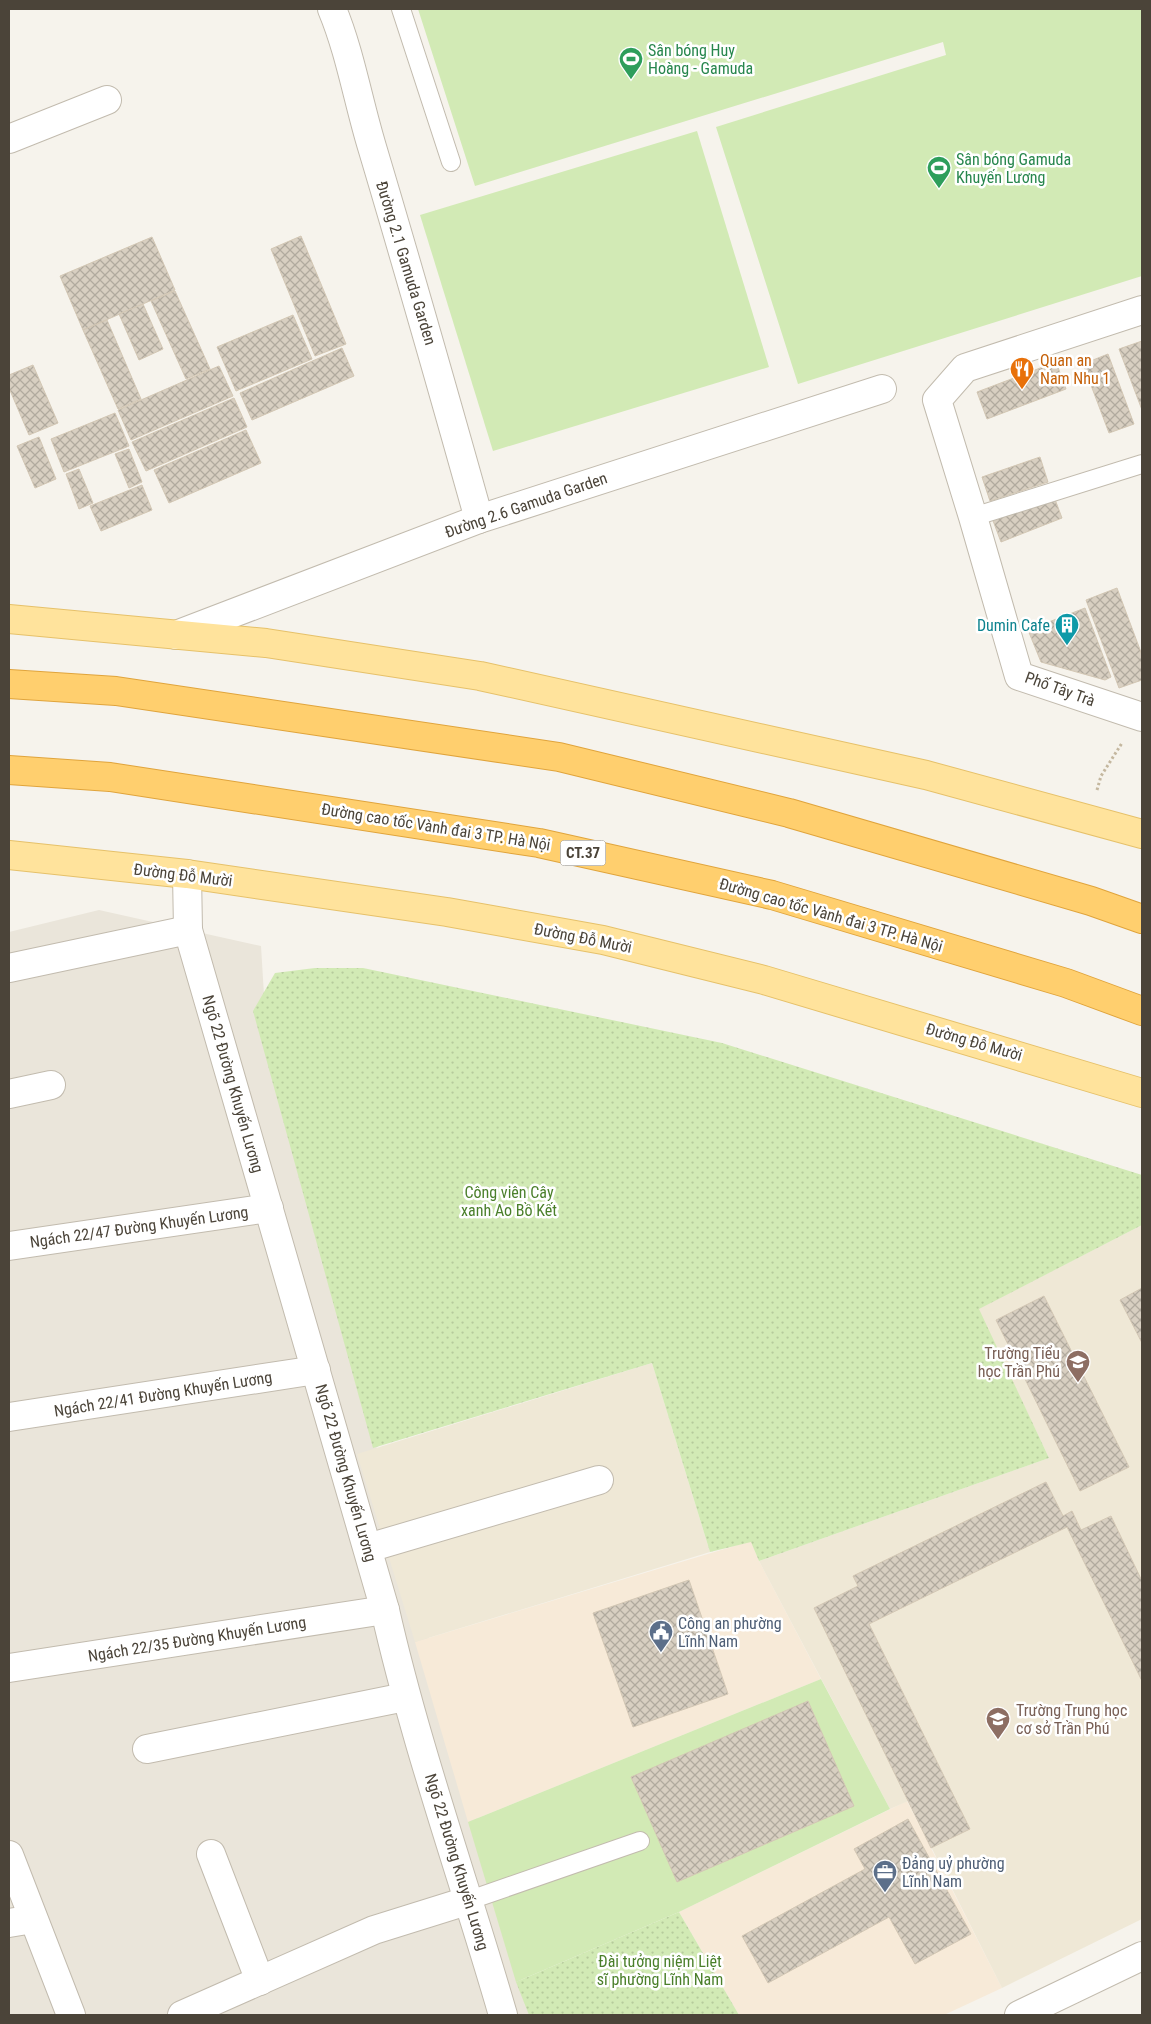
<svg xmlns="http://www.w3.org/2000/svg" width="1151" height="2024" font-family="'Roboto Condensed',sans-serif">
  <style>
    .residential { fill: #eae5da }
    .commercial { fill: #f7ead8 }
    .education { fill: #efe8d6 }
    .green { fill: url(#green-dots) }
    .pitch { fill: #d2eab5 }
    .building { fill: url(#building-cross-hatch); stroke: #d3c7b4 }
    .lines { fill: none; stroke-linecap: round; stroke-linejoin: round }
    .lane-casing { stroke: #c2bbae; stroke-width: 20 }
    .street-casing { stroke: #c2bbae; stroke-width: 30 }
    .primary-casing { stroke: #e6c16a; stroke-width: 30 }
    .highway-casing { stroke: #e0a43c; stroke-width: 30 }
    .path { stroke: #c4b79f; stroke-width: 3; stroke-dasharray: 2.5 2.5; stroke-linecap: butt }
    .lane { stroke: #fff; stroke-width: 18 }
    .street { stroke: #fff; stroke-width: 28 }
    .primary { stroke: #ffe39c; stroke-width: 28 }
    .highway { stroke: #ffcf6e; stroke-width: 28 }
    .labels { text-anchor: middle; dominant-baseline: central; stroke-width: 5; stroke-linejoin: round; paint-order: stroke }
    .shield { fill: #fff; stroke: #817c74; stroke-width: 1 }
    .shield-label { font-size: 15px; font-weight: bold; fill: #4b4439 }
    .leisure-label { font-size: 16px; fill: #27864d; stroke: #fff; text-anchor: start }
    .street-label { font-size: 16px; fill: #4b4439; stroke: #fff }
    .food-label { font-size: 16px; fill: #c56008; stroke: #fff; text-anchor: start }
    .culture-label { font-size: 16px; fill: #0d838f; stroke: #fff; text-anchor: end }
    .park-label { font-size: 16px; fill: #4a7f2a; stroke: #fff }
    .education-label { font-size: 16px; fill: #785e54; stroke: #fff; text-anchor: end }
    .service-label { font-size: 16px; fill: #4e5e75; stroke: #fff; text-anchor: start }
  </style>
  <defs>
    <pattern id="green-dots" width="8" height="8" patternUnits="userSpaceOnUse" patternTransform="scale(1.25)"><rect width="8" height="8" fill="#d2eab5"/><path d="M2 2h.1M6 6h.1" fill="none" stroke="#b6ca9c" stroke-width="1.8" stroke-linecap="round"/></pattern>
    <pattern id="building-cross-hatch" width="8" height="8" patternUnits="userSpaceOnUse" patternTransform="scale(1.25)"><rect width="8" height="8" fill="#d8cfc1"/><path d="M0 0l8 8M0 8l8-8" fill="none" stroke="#b1aa9e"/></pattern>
  </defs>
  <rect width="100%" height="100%" fill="#f6f3ec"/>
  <polygon class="residential" points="99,910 261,946 267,1044 531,2015 9,2015 9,932"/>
  <g class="commercial">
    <polygon points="751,1541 759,1561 821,1679 468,1822 415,1642"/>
    <polygon points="907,1801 1002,1988 944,2015 739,2015 679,1912"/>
  </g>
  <g class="education">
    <polygon points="1142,1225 1142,1919 1002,1988 908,1801 890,1809 759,1561 1049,1458 978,1309"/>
    <polygon points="652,1363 710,1552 415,1642 357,1454"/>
  </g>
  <g class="green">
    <polygon points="315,968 363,968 722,1043 1142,1175 1142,1225 979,1309 1049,1458 759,1561 751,1542 710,1552 652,1363 373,1448 253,1011 275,973"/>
    <polygon points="679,1912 739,2015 529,2015 516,1982"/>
  </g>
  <g class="pitch">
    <polygon points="418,9 1142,9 1142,276 798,384 716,127 946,55 943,42 475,186"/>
    <polygon points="697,131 769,367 493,451 420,215"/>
    <polygon points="821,1679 890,1809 679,1912 516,1982 468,1822"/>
  </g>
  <g class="building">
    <polygon points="301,236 346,344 315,356 271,249"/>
    <polygon points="152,237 175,290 83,330 60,276"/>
    <polygon points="175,291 210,369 186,379 151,301"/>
    <polygon points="143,304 163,349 139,360 119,314"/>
    <polygon points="293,315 312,359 236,391 217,347"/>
    <polygon points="107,320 141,399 118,409 83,330"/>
    <polygon points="1142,341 1142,410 1119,349"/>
    <polygon points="342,348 354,376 252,420 240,393"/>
    <polygon points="1108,354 1134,424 1109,433 1083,364"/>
    <polygon points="1056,362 1066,389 987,419 977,392"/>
    <polygon points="33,365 58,423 29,435 9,388 9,375"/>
    <polygon points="219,366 233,396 131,440 118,410"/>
    <polygon points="234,398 247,427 146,471 132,442"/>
    <polygon points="115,413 129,446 64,472 51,439"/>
    <polygon points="246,430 261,463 169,503 154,470"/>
    <polygon points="39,437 56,479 35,488 17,446"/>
    <polygon points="129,449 142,482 129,488 115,454"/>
    <polygon points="1040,457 1048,482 990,501 982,477"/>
    <polygon points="79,469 93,503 79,509 66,474"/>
    <polygon points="142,485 152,510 101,531 90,506"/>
    <polygon points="1053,494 1062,518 1001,542 992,518"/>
    <polygon points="1117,588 1142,655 1142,680 1119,688 1086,600"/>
    <polygon points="1085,608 1111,677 1105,680 1041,662 1028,630"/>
    <polygon points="1142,1288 1142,1343 1120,1300"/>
    <polygon points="1044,1296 1129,1467 1080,1491 996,1320"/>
    <polygon points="1046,1482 1063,1516 1072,1511 1081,1530 1111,1516 1142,1581 1142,1681 1067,1527 869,1624 970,1829 931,1848 814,1608 858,1586 853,1576"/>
    <polygon points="689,1580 728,1694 633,1727 593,1613"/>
    <polygon points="808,1701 854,1806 677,1882 631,1777"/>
    <polygon points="908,1819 971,1934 915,1964 889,1917 768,1983 742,1936 865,1869 854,1849"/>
  </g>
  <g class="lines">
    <defs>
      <g id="lane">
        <polyline points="401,9 451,162"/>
        <polyline points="973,517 1142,464"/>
        <polyline points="470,1900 640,1841"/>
      </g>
      <g id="street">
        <path d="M332 9C350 52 358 101 372 147 409 271 444 394 479 519"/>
        <polyline points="9,139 107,100"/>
        <polyline points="1142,310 965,368 937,400 973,517 1019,676 1142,717"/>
        <polyline points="176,635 479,519 882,389"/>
        <path d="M187 874 188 930 385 1610C416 1747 464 1880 503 2015"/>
        <polyline points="9,968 188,930"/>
        <polyline points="9,1094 51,1085"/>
        <polyline points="9,1246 269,1208"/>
        <polyline points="9,1417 316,1370"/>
        <polyline points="368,1548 599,1480"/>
        <polyline points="9,1668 385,1610"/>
        <polyline points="147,1749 405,1697"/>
        <polyline points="211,1854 260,1981"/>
        <polyline points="9,1855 71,2015"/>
        <polyline points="9,1923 33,1919"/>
        <polyline points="182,2015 374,1930 470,1900"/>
        <polyline points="1019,2015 1142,1956"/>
      </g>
      <g id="primary">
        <polyline points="9,619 266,643 480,676 926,775 1142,834"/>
        <polyline points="9,855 187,874 447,912 603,940 764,980 1142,1093"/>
      </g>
      <g id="highway">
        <polyline points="9,684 116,691 559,757 789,813 1091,901 1142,919"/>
        <polyline points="9,770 110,777 539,843 772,895 1066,983 1142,1011"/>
      </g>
    </defs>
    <use href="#lane" class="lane-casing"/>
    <use href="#street" class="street-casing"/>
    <use href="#primary" class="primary-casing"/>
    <use href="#highway" class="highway-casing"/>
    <polyline class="path" points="1097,790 1101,776 1122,743"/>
    <use href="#lane" class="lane"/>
    <use href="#street" class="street"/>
    <use href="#primary" class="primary"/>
    <use href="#highway" class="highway"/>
  </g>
  <defs>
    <symbol id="stadium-pin" viewBox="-11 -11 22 30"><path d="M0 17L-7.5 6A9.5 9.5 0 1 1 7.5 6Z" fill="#2e9e5b" stroke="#fff"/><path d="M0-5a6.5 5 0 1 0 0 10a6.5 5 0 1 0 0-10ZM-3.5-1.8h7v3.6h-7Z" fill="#fff"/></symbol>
    <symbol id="restaurant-pin" viewBox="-11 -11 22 30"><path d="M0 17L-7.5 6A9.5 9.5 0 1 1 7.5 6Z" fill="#e8710a" stroke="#fff"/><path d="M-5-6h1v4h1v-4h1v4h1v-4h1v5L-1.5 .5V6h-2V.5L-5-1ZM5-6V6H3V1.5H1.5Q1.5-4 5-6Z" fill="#fff"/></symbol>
    <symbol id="building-pin" viewBox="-11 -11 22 30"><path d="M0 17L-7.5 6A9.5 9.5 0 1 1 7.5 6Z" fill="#0f9aa8" stroke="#fff"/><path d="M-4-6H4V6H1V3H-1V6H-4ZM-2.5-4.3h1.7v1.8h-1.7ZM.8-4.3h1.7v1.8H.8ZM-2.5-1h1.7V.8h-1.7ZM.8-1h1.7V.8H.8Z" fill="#fff"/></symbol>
    <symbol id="school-pin" viewBox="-11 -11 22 30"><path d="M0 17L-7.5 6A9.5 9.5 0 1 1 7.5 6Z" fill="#8d6e63" stroke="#fff"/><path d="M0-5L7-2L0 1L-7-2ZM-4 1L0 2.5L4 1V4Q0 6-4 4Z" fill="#fff"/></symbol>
    <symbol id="civic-pin" viewBox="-11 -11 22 30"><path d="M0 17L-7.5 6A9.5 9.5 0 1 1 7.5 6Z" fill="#5c6f8a" stroke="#fff"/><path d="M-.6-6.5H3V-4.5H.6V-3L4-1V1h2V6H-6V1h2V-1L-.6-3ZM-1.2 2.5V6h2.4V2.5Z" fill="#fff"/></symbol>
    <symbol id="office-pin" viewBox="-11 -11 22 30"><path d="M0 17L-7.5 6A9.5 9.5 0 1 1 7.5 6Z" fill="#5c6f8a" stroke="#fff"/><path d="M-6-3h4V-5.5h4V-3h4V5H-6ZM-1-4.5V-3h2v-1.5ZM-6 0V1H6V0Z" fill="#fff"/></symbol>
  </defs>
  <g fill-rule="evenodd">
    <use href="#stadium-pin" x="617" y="45" width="28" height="38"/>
    <use href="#stadium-pin" x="925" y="154" width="28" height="38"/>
    <use href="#restaurant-pin" x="1008" y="355" width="28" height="38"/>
    <use href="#building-pin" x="1053" y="611" width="28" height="38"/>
    <use href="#school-pin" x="1064" y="1348" width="28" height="38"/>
    <use href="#civic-pin" x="647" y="1618" width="28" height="38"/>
    <use href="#school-pin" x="984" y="1705" width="28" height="38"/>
    <use href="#office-pin" x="871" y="1858" width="28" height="38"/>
  </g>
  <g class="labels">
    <rect class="shield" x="560.5" y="840.5" width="45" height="25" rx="4"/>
    <g class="shield-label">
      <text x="583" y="853">CT.37</text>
    </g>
    <g class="leisure-label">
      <text x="648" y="50">Sân bóng Huy<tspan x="648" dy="18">Hoàng - Gamuda</tspan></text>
      <text x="956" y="159">Sân bóng Gamuda<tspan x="956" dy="18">Khuyến Lương</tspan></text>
    </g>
    <g class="street-label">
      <text transform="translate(406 263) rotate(73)">Đường 2.1 Gamuda Garden</text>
      <text transform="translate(526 505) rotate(-19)">Đường 2.6 Gamuda Garden</text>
      <text transform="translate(1060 689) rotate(20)">Phố Tây Trà</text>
      <text transform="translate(436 827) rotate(9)">Đường cao tốc Vành đai 3 TP. Hà Nội</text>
      <text transform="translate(183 875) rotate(7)">Đường Đỗ Mười</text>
      <text transform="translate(831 915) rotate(16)">Đường cao tốc Vành đai 3 TP. Hà Nội</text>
      <text transform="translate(583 938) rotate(11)">Đường Đỗ Mười</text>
      <text transform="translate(974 1042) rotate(16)">Đường Đỗ Mười</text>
      <text transform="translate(233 1084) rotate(74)">Ngõ 22 Đường Khuyến Lương</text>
      <text transform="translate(139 1227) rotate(-8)">Ngách 22/47 Đường Khuyến Lương</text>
      <text transform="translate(163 1394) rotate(-9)">Ngách 22/41 Đường Khuyến Lương</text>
      <text transform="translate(346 1473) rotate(74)">Ngõ 22 Đường Khuyến Lương</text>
      <text transform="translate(197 1639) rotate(-9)">Ngách 22/35 Đường Khuyến Lương</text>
      <text transform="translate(457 1862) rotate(73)">Ngõ 22 Đường Khuyến Lương</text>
    </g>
    <g class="food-label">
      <text x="1040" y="360">Quan an<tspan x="1040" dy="18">Nam Nhu 1</tspan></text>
    </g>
    <g class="culture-label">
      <text x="1050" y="625">Dumin Cafe</text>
    </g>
    <g class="park-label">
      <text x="509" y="1192">Công viên Cây<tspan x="509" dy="18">xanh Ao Bồ Kết</tspan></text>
      <text x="660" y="1961">Đài tưởng niệm Liệt<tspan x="660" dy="18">sĩ phường Lĩnh Nam</tspan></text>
    </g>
    <g class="education-label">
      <text x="1060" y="1353">Trường Tiểu<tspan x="1060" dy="18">học Trần Phú</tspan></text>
      <text x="1016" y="1710" text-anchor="start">Trường Trung học<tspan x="1016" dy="18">cơ sở Trần Phú</tspan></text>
    </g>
    <g class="service-label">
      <text x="678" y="1623">Công an phường<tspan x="678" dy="18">Lĩnh Nam</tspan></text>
      <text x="902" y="1863">Đảng uỷ phường<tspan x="902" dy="18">Lĩnh Nam</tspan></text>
    </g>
  </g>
  <rect width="1151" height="2024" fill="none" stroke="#4b4439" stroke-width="20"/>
</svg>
